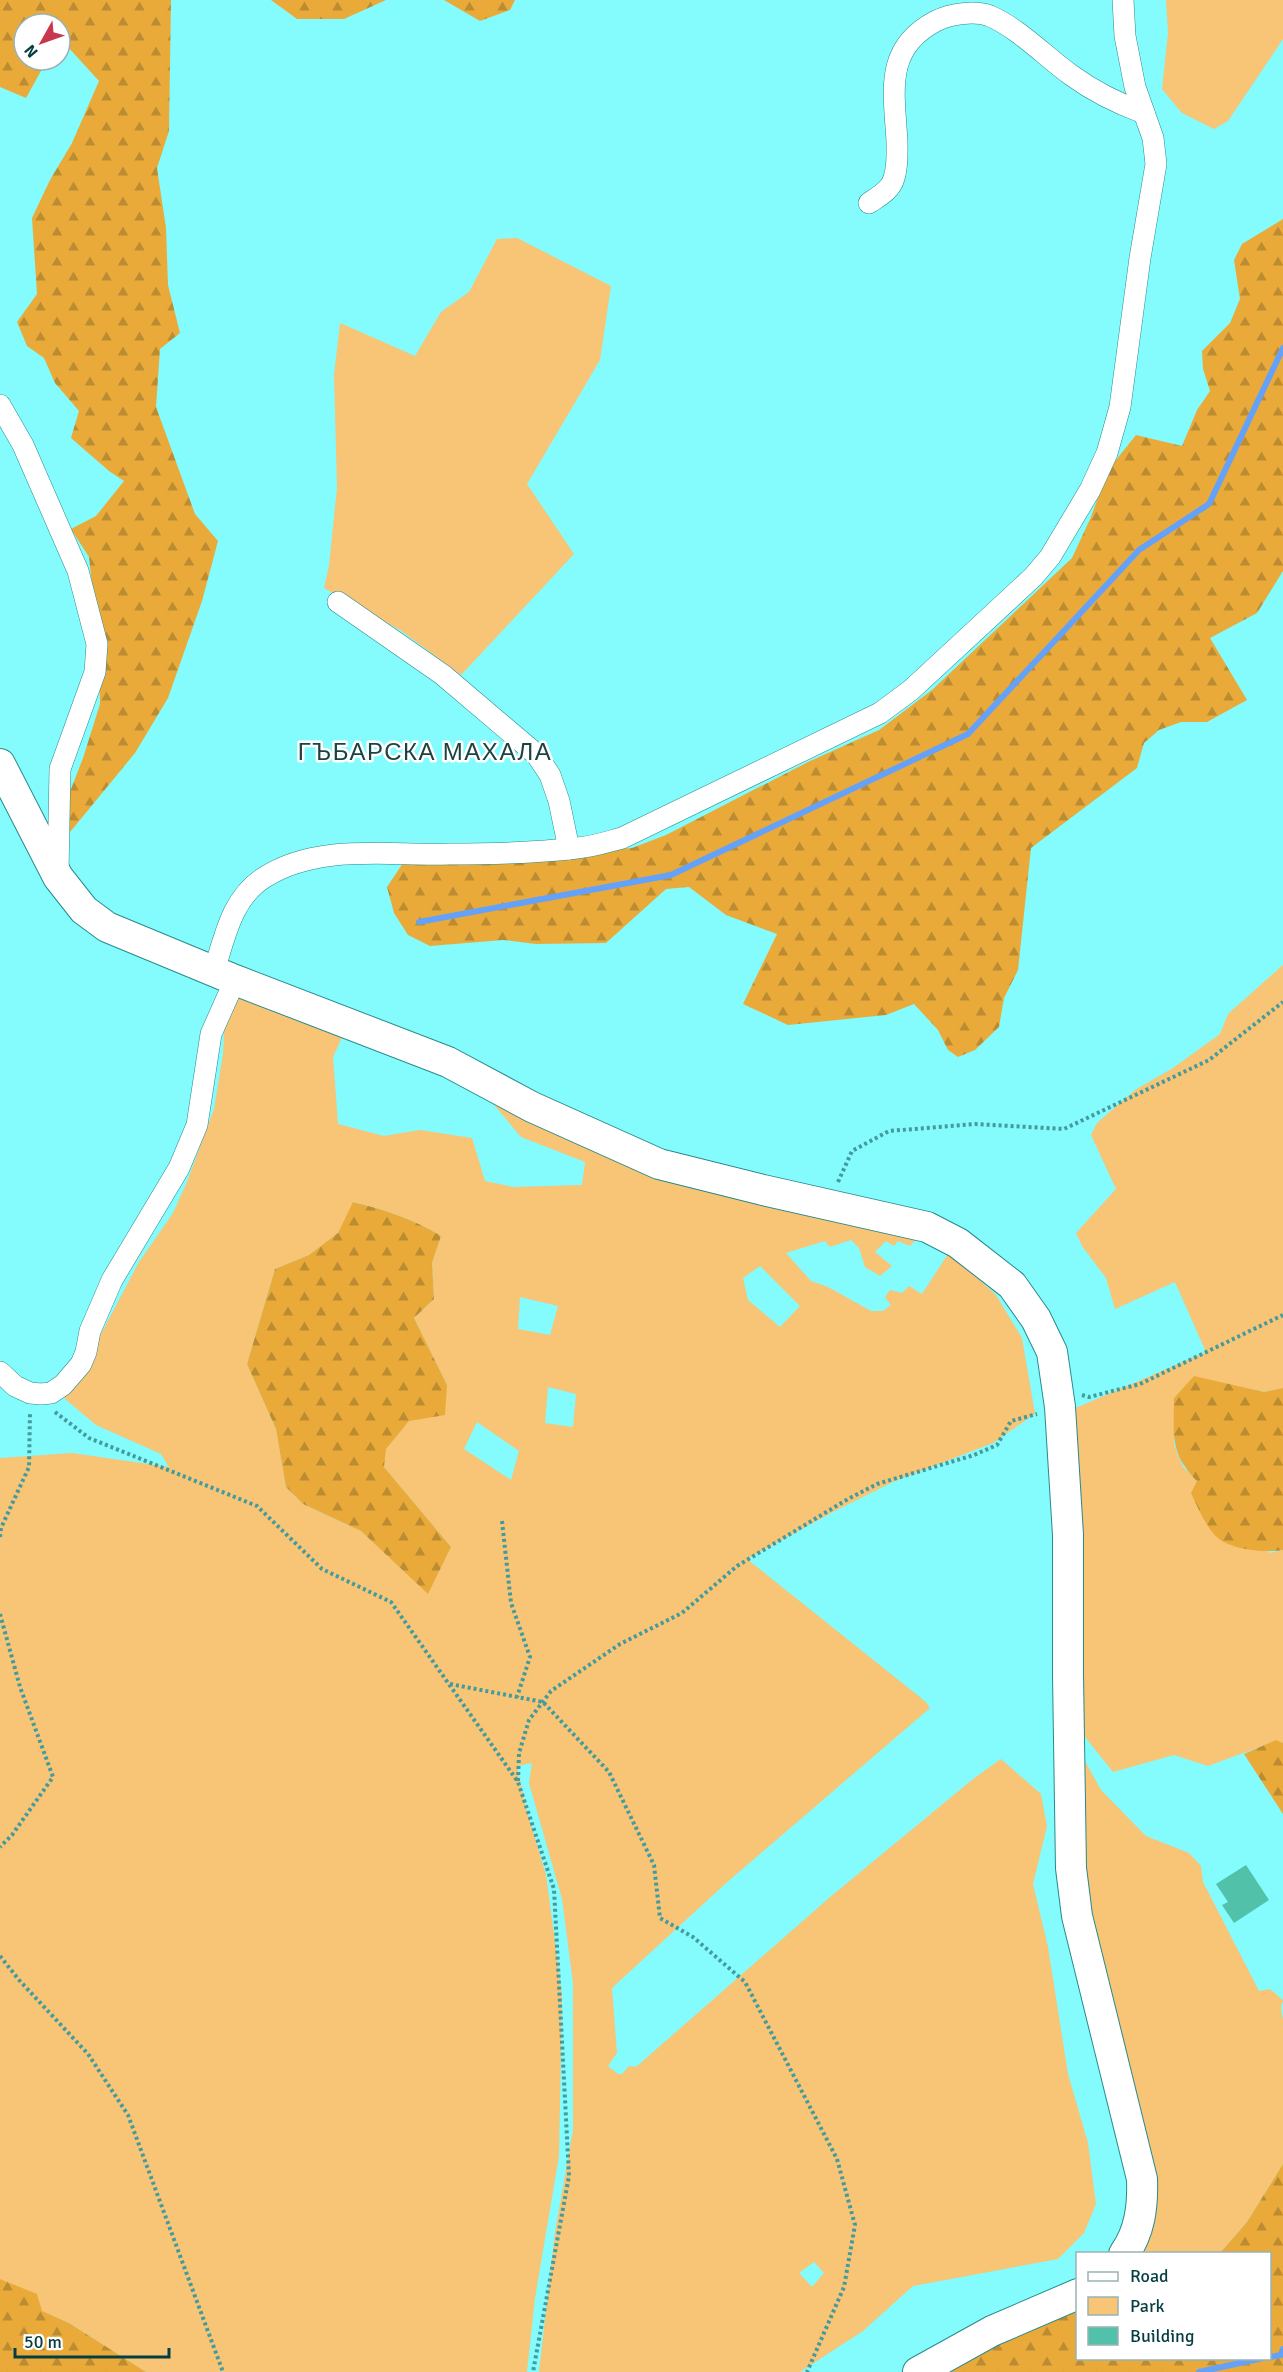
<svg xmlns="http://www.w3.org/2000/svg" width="1283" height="2372" font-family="Signika,sans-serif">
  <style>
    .green { fill: #f8c475; fill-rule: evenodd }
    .forest { fill: url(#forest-firs) }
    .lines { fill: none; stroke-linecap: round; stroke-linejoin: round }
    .stream { stroke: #64a2f9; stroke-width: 6 }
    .building { fill: #51c1a9 }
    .street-casing { stroke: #298a8c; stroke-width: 22 }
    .secondary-casing { stroke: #298a8c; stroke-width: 32 }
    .path { stroke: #439b9d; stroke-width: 4; stroke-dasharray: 3 3; stroke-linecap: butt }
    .street { stroke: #fff; stroke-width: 21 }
    .secondary { stroke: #fff; stroke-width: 30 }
    .labels { text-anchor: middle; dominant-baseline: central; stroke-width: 5; stroke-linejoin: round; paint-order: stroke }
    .neighbourhood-label { font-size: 24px; letter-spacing: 1.5px; fill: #1c4242; stroke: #fff }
  </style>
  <defs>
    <pattern id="forest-firs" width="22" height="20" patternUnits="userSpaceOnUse" patternTransform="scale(1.5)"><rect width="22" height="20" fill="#eaaa3a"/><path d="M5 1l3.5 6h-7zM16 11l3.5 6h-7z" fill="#bc8c32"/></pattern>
  </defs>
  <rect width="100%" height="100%" fill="#84fbfd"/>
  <g class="green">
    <polygon points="1166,0 1283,0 1283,39 1228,121 1214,129 1182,113 1162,89 1168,33"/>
    <polygon points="517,238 611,286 600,360 527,484 574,554 461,675 400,630 324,588 329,566 337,487 334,375 340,323 415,356 441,312 469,292 497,239"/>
    <polygon points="1283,965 1283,1388 1264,1392 1194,1377 1174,1398 1174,1445 1183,1467 1270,1553 1283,1550 1283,1743 1276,1741 1208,1766 1174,1755 1113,1772 1070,1718 1064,1413 1206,1352 1175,1282 1115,1309 1106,1278 1082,1246 1076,1233 1116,1189 1091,1135 1097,1123 1135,1090 1173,1068 1220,1034 1228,1014"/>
    <path d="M230 986 344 1033 333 1057 338 1124 384 1136 420 1130 472 1138 485 1181 513 1187 582 1185 585 1162 521 1137 485 1094 919 1236 910 1246 898 1241 894 1246 886 1241 875 1252 892 1266 880 1276 865 1267 859 1248 851 1240 830 1247 825 1241 786 1253 811 1281 828 1287 871 1311H883L891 1305 885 1297 890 1290 902 1293 909 1286 922 1294 948 1254 961 1263 996 1295 1022 1338 1035 1414 993 1443 895 1481 833 1512 747 1559 926 1702 930 1708 725 1884 612 1988 617 2053 608 2066 618 2074H622L629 2066 636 2067 829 1898 973 1779 1001 1759 1041 1794 1047 1826 1033 1884 1048 1947 1068 2074 1088 2143 1096 2204 1084 2233 1058 2259 913 2286 863 2331 800 2372H539L555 2232 573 2130V1983L562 1899 529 1783 532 1763 517 1766 526 1808 546 1875 562 1995 559 2156 535 2298 527 2372H146L69 2323 41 2311 0 2279V1458L72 1453 169 1467 161 1454 96 1425 64 1398 92 1351 139 1262 173 1213 187 1182 214 1109 223 1054 226 999ZM354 1202C385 1210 414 1219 441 1236L432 1263 434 1299 414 1318 447 1385 409 1421 385 1449 384 1467 451 1547 428 1593 361 1531 303 1504 286 1487 276 1429 247 1364 275 1269 309 1255 338 1233ZM760 1266 800 1306 780 1327 748 1300 743 1278ZM520 1297 558 1306 550 1335 518 1329ZM548 1387 576 1394 573 1427 545 1423ZM477 1422 519 1451 511 1480 464 1449ZM814 2262 824 2273 812 2287 799 2273Z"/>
    <polygon points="1070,1734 1101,1790 1146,1836 1189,1853 1201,1866 1203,1882 1259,1991 1270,1989 1283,2000 1281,2008 1283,2020 1283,2164 1247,2222 1220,2253 1126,2253 1142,2223 1097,1985"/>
  </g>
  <g class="forest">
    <polygon points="0,0 171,0 169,131 157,168 166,228 168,285 180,333 160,349 156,407 195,514 218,541 202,601 168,698 135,753 66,837 66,802 83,758 100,704 99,650 89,557 71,529 96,516 124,481 109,471 71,438 79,411 55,383 44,358 27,346 17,322 37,294 32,218 50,180 72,143 99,81 67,46 60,50 60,24 24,24 24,60 47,60 26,98 0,87"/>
    <polygon points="271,0 386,0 344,19 297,19"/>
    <polygon points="444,0 515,0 510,10 480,21"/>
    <polygon points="1283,219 1283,571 1257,613 1210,638 1247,700 1207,722 1181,722 1159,730 1144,743 1137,768 1031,848 1018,970 1004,998 999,1027 975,1050 958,1057 948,1050 938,1030 914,1004 886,1015 788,1025 743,1004 777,934 726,915 689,887 666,889 606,943 536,944 503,940 430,946 408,935 394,913 387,887 403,863 632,848 666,835 808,762 879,730 932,690 1072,558 1091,517 1108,470 1136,435 1182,446 1197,410 1210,391 1203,369 1202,351 1230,323 1240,299 1234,260 1242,244"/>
    <path d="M353 1202C385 1210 414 1219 441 1236L432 1263 434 1299 414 1318 447 1385 445 1415 409 1421 386 1449 384 1467 451 1547 428 1594 361 1531 303 1504 286 1487 276 1429 247 1364 275 1269 309 1255 338 1233Z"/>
    <path d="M1194 1376 1264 1392 1283 1388V1550C1266 1553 1232 1550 1218 1538 1207 1529 1197 1506 1191 1493L1197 1481C1169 1452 1174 1435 1174 1398Z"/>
    <polygon points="1276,1740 1283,1743 1283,1814 1244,1754"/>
    <polygon points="1283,2164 1283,2372 933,2372 1077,2302 1078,2358 1270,2358 1270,2254 1220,2253 1247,2222"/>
    <polygon points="0,2279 37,2294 42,2311 69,2323 146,2372 0,2372"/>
  </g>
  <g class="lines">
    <g class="stream">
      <polyline points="419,922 671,875 968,734 1139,550 1209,504 1283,348"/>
      <polyline points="1270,2357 1281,2355 1283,2349"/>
      <polyline points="1199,2372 1263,2358"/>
    </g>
  </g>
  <polygon class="building" points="1246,1865 1269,1900 1234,1923 1222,1905 1228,1902 1216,1884"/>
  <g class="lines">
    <defs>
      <g id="street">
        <path d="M869 203C879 196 891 190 894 178 898 166 897 153 897 141 894 91 884 48 936 21 950 14 975 10 990 16 1018 28 1046 57 1071 75 1093 91 1119 104 1144 113"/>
        <polyline points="0,405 23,445 78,571 97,644 95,672 60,769 58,873"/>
        <polyline points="338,602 443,675 536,754 550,775 559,801 569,849"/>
        <path d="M214 971C225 936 232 897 265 877 319 843 389 856 449 854 491 854 535 853 577 848 592 847 607 842 622 838L880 713 911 690 1033 577 1050 557 1090 490 1107 453 1120 407 1140 258 1156 164 1153 138 1135 87 1125 36 1123 0"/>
        <polyline points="0,1372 15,1386 30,1393 41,1394 51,1393 63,1385 81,1364 86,1352 90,1331 112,1280 179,1168 197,1125 211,1034 235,980"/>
      </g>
      <g id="secondary">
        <path d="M0 764 58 877 84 910 107 927 235 980 448 1062 532 1107 659 1164 763 1190 927 1227 958 1243 1012 1285 1036 1319 1052 1352 1060 1407 1068 1535V1675L1071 1868 1077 1916 1142 2179C1143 2206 1140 2232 1124 2254"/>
        <polyline points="918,2372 992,2331 1078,2294"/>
      </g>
    </defs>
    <use href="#street" class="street-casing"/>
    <use href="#secondary" class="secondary-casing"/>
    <g class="path">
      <polyline points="838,1182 852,1151 889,1131 975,1124 1064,1129 1209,1060 1283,1002"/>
      <polyline points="1082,1395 1089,1397 1140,1384 1283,1315"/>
      <polyline points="55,1412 89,1438 257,1506 322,1569 391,1602 518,1782 554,1889 569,2176 533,2372"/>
      <polyline points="502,1521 511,1603 530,1657 517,1697"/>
      <polyline points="0,1537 1,1528 29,1467 30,1412"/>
      <polyline points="0,1614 20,1687 53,1777 12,1835 0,1847"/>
      <polyline points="450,1684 543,1702 609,1772 654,1865 660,1918 693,1937 745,1982 837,2159 855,2225 844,2287 807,2372"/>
      <polyline points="518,1781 519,1753 529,1720 551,1691 620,1644 682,1613 737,1566 848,1499 877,1484 974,1455 997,1445 1011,1421 1037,1414"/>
      <polyline points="0,1956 19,1980 88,2054 128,2115 223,2372"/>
    </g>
    <use href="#street" class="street"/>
    <use href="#secondary" class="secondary"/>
  </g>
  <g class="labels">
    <g class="neighbourhood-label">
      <text x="425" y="752">ГЪБАРСКА МАХАЛА</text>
    </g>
  </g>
  <rect x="1076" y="2252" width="195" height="108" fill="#ffffff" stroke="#9bb2b3" stroke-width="1.5"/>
  <rect x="1088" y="2272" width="30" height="9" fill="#ffffff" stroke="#9bb2b3" stroke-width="1.5"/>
  <text x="1130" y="2282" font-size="18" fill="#053e40">Road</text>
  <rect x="1088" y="2297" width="30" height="18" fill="#f8c475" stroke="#9bb2b3" stroke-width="1.5"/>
  <text x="1130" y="2312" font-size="18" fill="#053e40">Park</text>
  <rect x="1088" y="2327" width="30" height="18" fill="#51c1a9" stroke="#9bb2b3" stroke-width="1.5"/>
  <text x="1130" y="2342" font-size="18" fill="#053e40">Building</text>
  <g transform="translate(42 42) rotate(230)"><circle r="28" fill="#ffffff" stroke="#9bb2b3" stroke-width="1.5"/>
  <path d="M0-4.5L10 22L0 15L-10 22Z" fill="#c8384d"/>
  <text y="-9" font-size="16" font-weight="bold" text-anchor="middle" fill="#053e40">N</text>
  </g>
  <path d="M15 2348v9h154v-9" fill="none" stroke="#053e40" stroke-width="3"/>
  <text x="24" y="2348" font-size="18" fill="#053e40" stroke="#ffffff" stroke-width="4.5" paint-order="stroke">50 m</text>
</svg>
